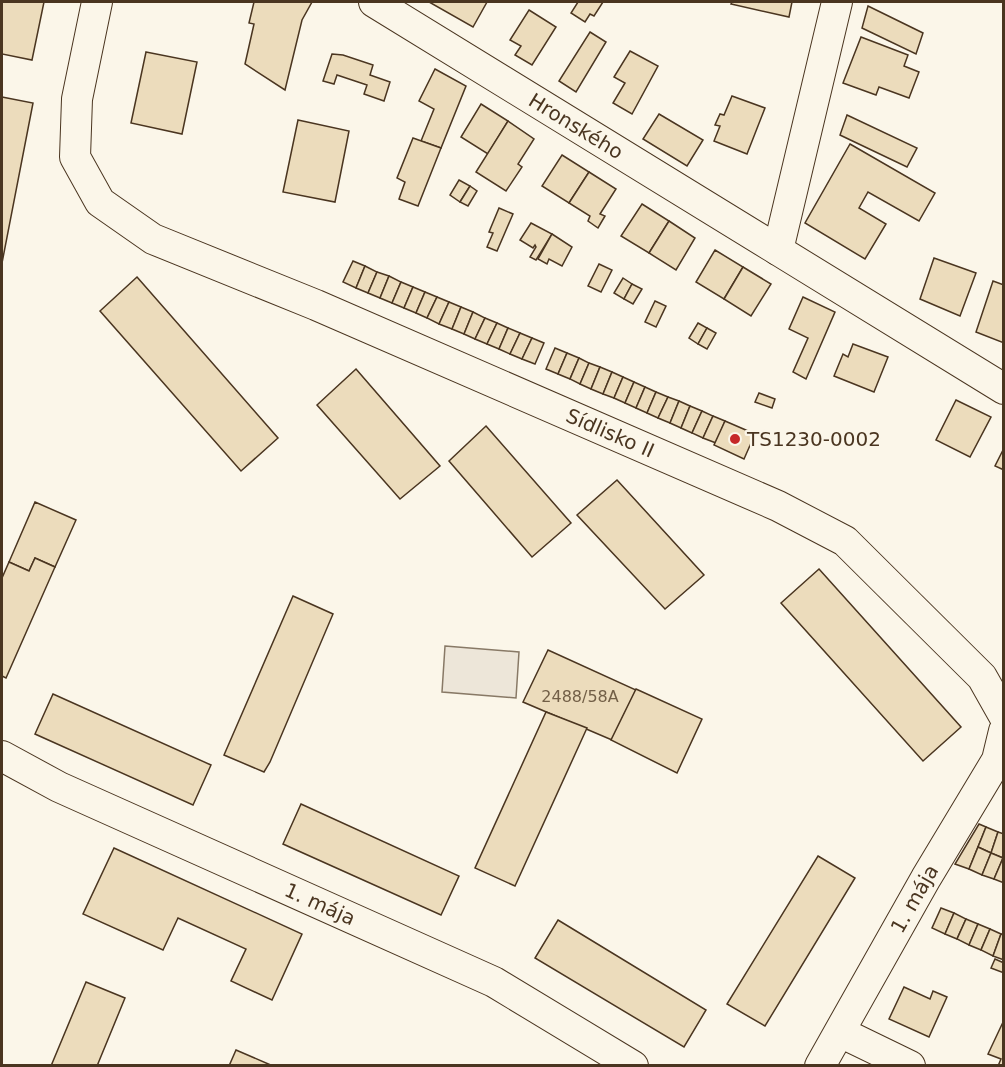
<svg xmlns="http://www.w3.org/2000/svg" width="1005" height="1067" font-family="'DejaVu Sans',sans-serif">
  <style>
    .green { fill: #ede6d9; stroke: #887966; stroke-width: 1.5 }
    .building { fill: #ecdcbc; stroke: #4a3520; stroke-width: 1.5 }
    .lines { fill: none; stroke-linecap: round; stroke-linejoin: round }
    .minor-casing { stroke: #4a3520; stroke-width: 32 }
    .minor { stroke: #fbf6e9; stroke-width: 30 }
    .poi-dot { fill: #c62828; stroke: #fbf6e9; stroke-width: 2 }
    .labels { text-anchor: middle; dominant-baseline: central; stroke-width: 4.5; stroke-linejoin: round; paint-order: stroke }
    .number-label { font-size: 16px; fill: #725f47 }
    .street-label { font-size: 20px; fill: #4a3520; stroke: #fbf6e9 }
    .poi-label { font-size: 20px; fill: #4a3520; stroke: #fbf6e9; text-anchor: start }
  </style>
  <rect width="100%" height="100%" fill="#fbf6e9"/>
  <polygon class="green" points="445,646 519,652 516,698 442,692"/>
  <g class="building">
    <polygon points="2,2 44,2 32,60 2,54"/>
    <polygon points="254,2 312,2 302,20 285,90 245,64 254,24 249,23"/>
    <polygon points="429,2 487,2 473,27"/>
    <polygon points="578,2 603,2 594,16 590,14 585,22 571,13"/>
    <polygon points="732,2 792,2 789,17 731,4"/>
    <polygon points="868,6 923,33 916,54 862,28"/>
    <polygon points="529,10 556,27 532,65 515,55 521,46 510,40"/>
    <polygon points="590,32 606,42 576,92 559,81"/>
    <polygon points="861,37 908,55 904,66 919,72 909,98 879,87 876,95 843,83"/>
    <polygon points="630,51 658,66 632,114 613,103 625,83 614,77"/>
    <polygon points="146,52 197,62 182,134 131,123"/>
    <polygon points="332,54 343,55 373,65 370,75 390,82 384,101 364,94 367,85 337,75 334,84 323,81"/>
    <polygon points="435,69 466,86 441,148 421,141 434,109 419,101"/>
    <polygon points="732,96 765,108 747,154 714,141 720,126 715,125 720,114 724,115"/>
    <polygon points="2,97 33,103 2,263"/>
    <polygon points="481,104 508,121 488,154 461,137"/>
    <polygon points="659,114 703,140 687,166 643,139"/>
    <polygon points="847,115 917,148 907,167 840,135"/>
    <polygon points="298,120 349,131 335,202 283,192"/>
    <polygon points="508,121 534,139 518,164 522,167 506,191 476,172"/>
    <polygon points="413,138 441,148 418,206 399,199 405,182 397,178"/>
    <polygon points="850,144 935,193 919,221 868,192 859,208 886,224 865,259 805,223"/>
    <polygon points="562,155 589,172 569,203 542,186"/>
    <polygon points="589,172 616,189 600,214 605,216 598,228 588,221 590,216 569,203"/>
    <polygon points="459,180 470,186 460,202 450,195"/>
    <polygon points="470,186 477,191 468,206 460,202"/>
    <polygon points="642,204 669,221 649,253 621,236"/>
    <polygon points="499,208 513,214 497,251 487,247 493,233 489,232"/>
    <polygon points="669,221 695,238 676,270 649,253"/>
    <polygon points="531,223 552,234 536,260 530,257 536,247 535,245 533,248 520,240"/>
    <polygon points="552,234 572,247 562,266 549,259 547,264 538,259"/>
    <polygon points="715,250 743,267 724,299 696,282"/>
    <polygon points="934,258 976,273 960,316 920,299"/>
    <polygon points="353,261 365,266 356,288 343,282"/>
    <polygon points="599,264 612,270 601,292 588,286"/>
    <polygon points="365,266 377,272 368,293 356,288"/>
    <polygon points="743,267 771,284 751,316 724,299"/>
    <polygon points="377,272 389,276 380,298 368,293"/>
    <polygon points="389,276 401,282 392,303 380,298"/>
    <polygon points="137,277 278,438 241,471 100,311"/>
    <polygon points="623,278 632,284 624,299 614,293"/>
    <polygon points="993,281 1004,285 1004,343 976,332"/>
    <polygon points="401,282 413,287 404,308 392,303"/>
    <polygon points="632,284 642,289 633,304 624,299"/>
    <polygon points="413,287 425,292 416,313 404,308"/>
    <polygon points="425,292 437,297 427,318 416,313"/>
    <polygon points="437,297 449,302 439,324 427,318"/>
    <polygon points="803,297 835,312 806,379 793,372 808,338 789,329"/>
    <polygon points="655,301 666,306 656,327 645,322"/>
    <polygon points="449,302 461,307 452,329 439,324"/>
    <polygon points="461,307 473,312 464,334 452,329"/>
    <polygon points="473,312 485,318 475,339 464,334"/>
    <polygon points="485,318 497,323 487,344 475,339"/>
    <polygon points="497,323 508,328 499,349 487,344"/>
    <polygon points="698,323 707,328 698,344 689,338"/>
    <polygon points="508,328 520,333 510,354 499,349"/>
    <polygon points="707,328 716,333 707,349 698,344"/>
    <polygon points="520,333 532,338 522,359 510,354"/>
    <polygon points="532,338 544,343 535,364 522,359"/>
    <polygon points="853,344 888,357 874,392 834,376 843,354 848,357"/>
    <polygon points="555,348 567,353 558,374 546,369"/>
    <polygon points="567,353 579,358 570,379 558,374"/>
    <polygon points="579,358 589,363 580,384 570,379"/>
    <polygon points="589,363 600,367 591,389 580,384"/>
    <polygon points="600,367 612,372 603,394 591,389"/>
    <polygon points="356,369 440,466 400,499 317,405"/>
    <polygon points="612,372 623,377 614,398 603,394"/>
    <polygon points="623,377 634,382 625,403 614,398"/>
    <polygon points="634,382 645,387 636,408 625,403"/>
    <polygon points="645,387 656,392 647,413 636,408"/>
    <polygon points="656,392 668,397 658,418 647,413"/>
    <polygon points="759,393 775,399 772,408 755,402"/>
    <polygon points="668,397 679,401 670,423 658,418"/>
    <polygon points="956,400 991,417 970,457 936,440"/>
    <polygon points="679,401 690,406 681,428 670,423"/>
    <polygon points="690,406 702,411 692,433 681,428"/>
    <polygon points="702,411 713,416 703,438 692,433"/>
    <polygon points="713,416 725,421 716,443 703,438"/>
    <polygon points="725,421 755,434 744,459 714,445"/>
    <polygon points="486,426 571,523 532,557 449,461"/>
    <polygon points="1004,448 1004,470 995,466"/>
    <polygon points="617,480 704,575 665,609 577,515"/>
    <polygon points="35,502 76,520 55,567 35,558 29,571 9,562"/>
    <polygon points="35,558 55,567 6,678 2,676 2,578 9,562 29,571"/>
    <polygon points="819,569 961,727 923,761 781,603"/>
    <polygon points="293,596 333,614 270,762 264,772 224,755"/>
    <polygon points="548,650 636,690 612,740 523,702"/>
    <polygon points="636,689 702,719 677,773 611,740"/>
    <polygon points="53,694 211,765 193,805 35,734"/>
    <polygon points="546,712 587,728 515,886 475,868"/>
    <polygon points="301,804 459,876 441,915 283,844"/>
    <polygon points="979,824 986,827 969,869 955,864"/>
    <polygon points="986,827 998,832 991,853 978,847"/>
    <polygon points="998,832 1004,834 1003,858 991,853"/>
    <polygon points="978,847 991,853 982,875 969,869"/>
    <polygon points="114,848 302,934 272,1000 231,981 246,949 178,918 163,950 83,914"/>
    <polygon points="991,853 1003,858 994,879 982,875"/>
    <polygon points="818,856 855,878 765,1026 727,1004"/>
    <polygon points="1003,858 1004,858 1004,883 994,879"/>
    <polygon points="941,908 954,913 945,934 932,928"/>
    <polygon points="954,913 966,919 957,939 945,934"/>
    <polygon points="966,919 978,924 969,945 957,939"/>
    <polygon points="558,920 706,1010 684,1047 535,958"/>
    <polygon points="978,924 990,929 981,950 969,945"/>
    <polygon points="990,929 1001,934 993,956 981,950"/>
    <polygon points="1001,934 1004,935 1004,960 993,956"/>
    <polygon points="995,959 1004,963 1004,973 991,968"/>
    <polygon points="86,982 125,998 97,1066 51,1066"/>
    <polygon points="904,987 930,999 933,991 947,997 929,1037 889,1019"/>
    <polygon points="1004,1020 1004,1066 998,1066 1001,1059 988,1054"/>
    <polygon points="236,1050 273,1066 229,1066"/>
  </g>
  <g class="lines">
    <defs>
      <g id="minor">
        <path id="s1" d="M97 2 77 99 75 157 100 202 153 239 316 305 778 506 845 541 982 677 1004 716"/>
        <path id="s2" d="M374 2 1004 389"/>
        <polyline points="778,250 837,2"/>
        <path id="s3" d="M2 756 59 787 494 982 633 1066"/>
        <polyline points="840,1032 910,1066"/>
        <path id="s4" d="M820 1066 926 878 997 760 1004 731"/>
      </g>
    </defs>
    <use href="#minor" class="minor-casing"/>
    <use href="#minor" class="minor"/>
  </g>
  <circle class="poi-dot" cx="735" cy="439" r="6"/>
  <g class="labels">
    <g class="number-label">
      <text x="580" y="696">2488/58A</text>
    </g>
    <g class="street-label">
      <text stroke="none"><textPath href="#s2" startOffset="237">Hronského</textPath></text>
      <text stroke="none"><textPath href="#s1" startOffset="770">Sídlisko II</textPath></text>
      <text stroke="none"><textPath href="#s4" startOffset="192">1. mája</textPath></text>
      <text stroke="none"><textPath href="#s3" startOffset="351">1. mája</textPath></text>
    </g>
    <g class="poi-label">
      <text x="747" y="439">TS1230-0002</text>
    </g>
  </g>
  <rect width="1005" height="1067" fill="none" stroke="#4a3520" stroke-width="6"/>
</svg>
